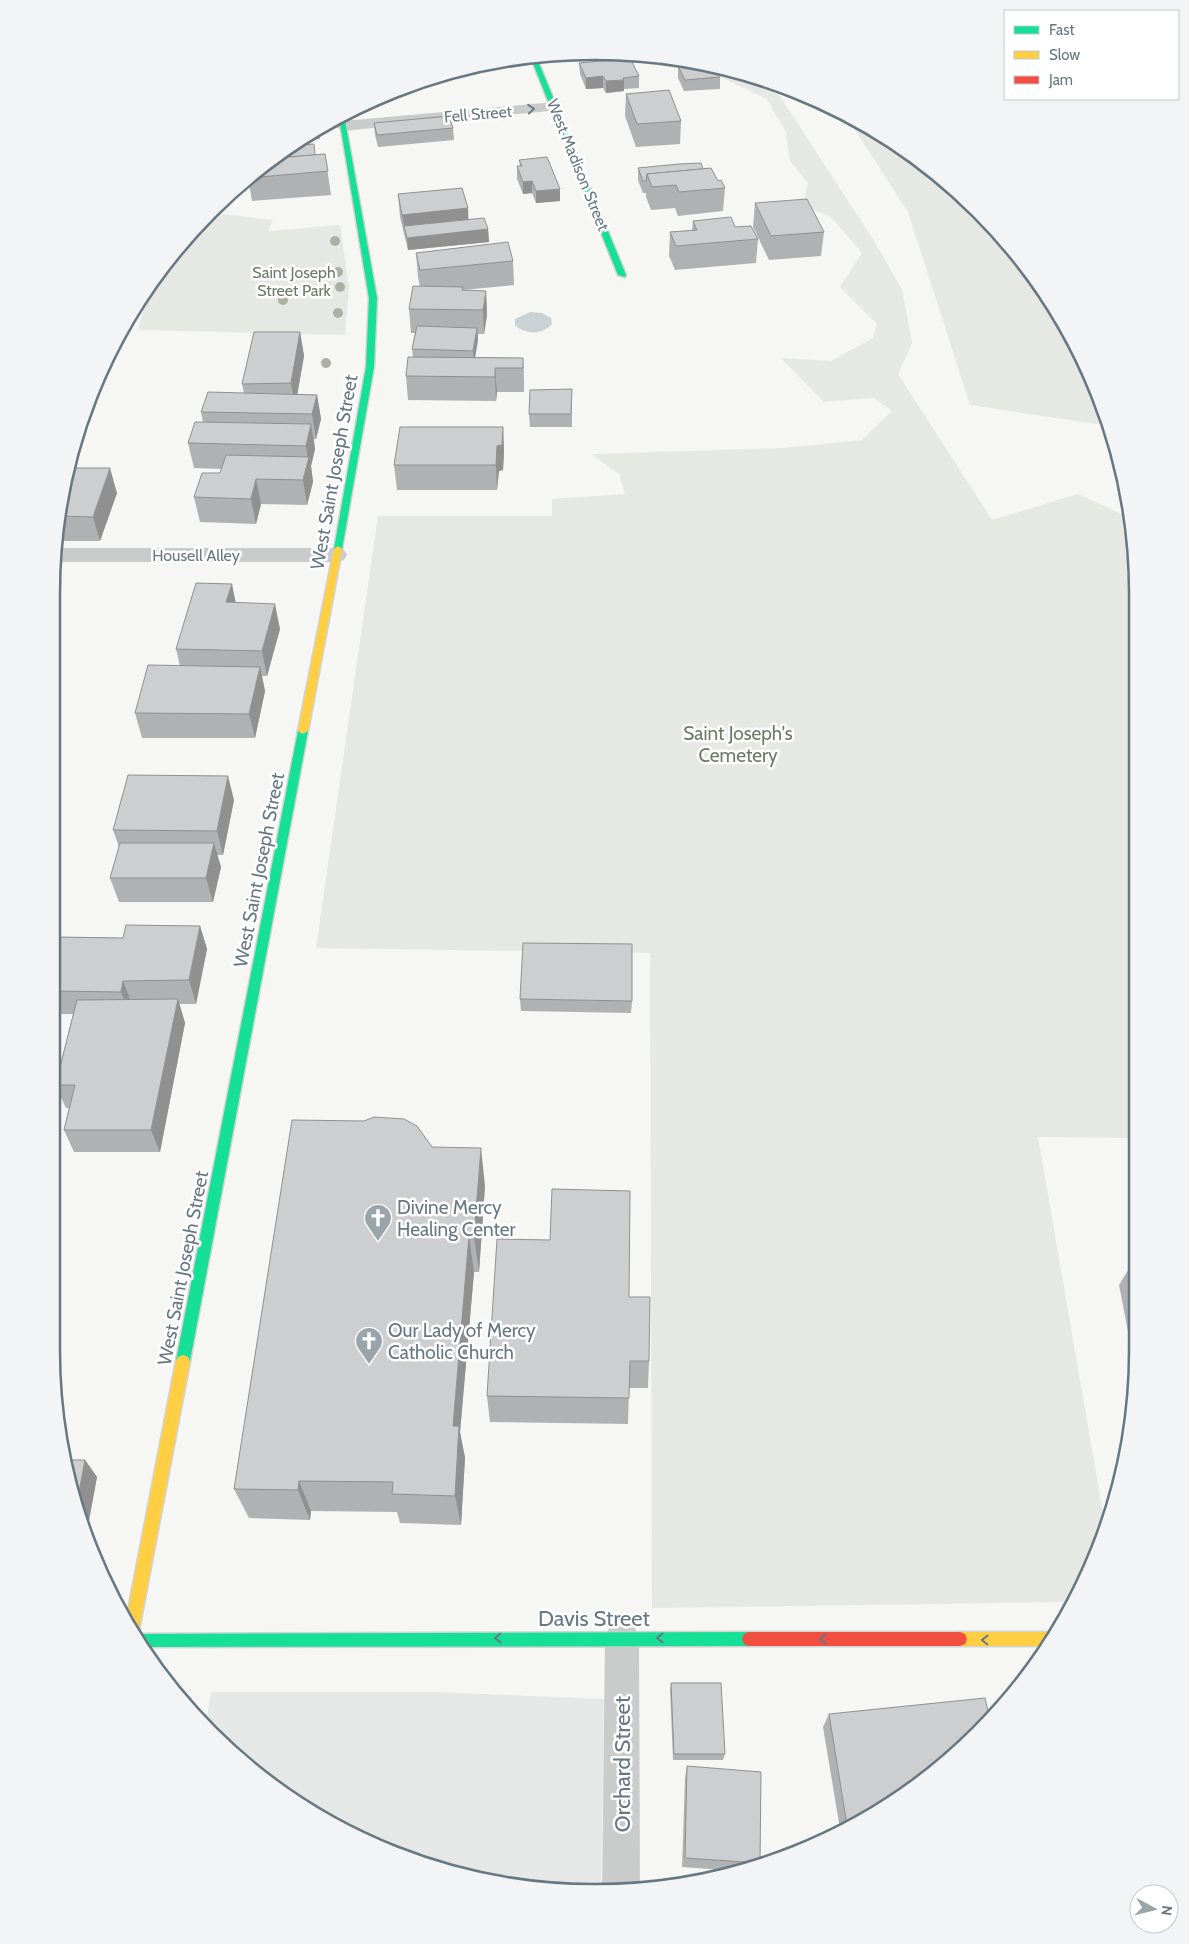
<svg xmlns="http://www.w3.org/2000/svg" width="1189" height="1944" font-family="Cabin,sans-serif">
  <style>
    .built { fill: #e6e7e7 }
    .green { fill: #e6e8e3 }
    .water { fill: #cad2d5 }
    .lines { fill: none; stroke-linecap: round; stroke-linejoin: round }
    .fast-casing { stroke: #d2d3d4; stroke-width: 3 }
    .slow-casing { stroke: #d2d3d4; stroke-width: 3 }
    .jam-casing { stroke: #d2d3d4; stroke-width: 3 }
    .lane { fill: #cacccc; fill-rule: evenodd }
    .street { fill: #cacccc; fill-rule: evenodd }
    .fast { fill: #16e098; fill-rule: evenodd }
    .slow { fill: #ffcf43; fill-rule: evenodd }
    .jam { fill: #f24e42; fill-rule: evenodd }
    .tree { fill: #aab2a6 }
    .wall { fill: #b0b1b2 }
    .shaded-wall { fill: #909091 }
    .building { fill: #cdcecf; stroke: #909091 }
    .oneway { stroke: #6c7c87 }
    .oneway2 { stroke: #677883 }
    .labels { text-anchor: middle; dominant-baseline: central; stroke-width: 5; stroke-linejoin: round; paint-order: stroke }
    .far-street-label { font-size: 16px; fill: #677883; stroke: #fff }
    .far-park-label { font-size: 16px; fill: #6b7b66; stroke: #fff }
    .street-label { font-size: 19px; fill: #677883; stroke: #fff }
    .park-label { font-size: 19px; fill: #6b7b66; stroke: #fff }
    .poi-label { font-size: 19px; fill: #677883; stroke: #fff; text-anchor: start }
    .near-street-label { font-size: 22px; fill: #677883; stroke: #fff }
    .rim { fill: none; stroke: #677883; stroke-width: 2.5 }
  </style>
  <rect width="100%" height="100%" fill="#f6f6f5"/>
  <polygon class="built" points="211,1692 440,1692 604,1699 601,1892 523,1888 420,1864 292,1801 205,1728"/>
  <g class="green">
    <polygon points="665,58 735,70 772,84 874,241 902,289 912,343 898,374 992,520 1078,494 1128,517 1137,559 1134,1138 1038,1137 1105,1525 1097,1557 1071,1602 652,1608 650,953 316,948 378,516 552,516 552,499 625,494 619,474 591,454 783,448 862,440 892,411 874,398 824,402 781,358 831,361 873,338 877,324 840,287 862,253 830,216 803,206 808,183 790,161 786,132 767,99 720,77"/>
    <polygon points="844,113 925,163 1003,237 1065,323 1110,426 970,405 908,212"/>
    <polygon points="211,213 273,220 268,231 340,225 349,287 345,335 138,330 149,289 163,264"/>
  </g>
  <path class="water" d="M530 312 542 313 551 318 552 324C543 335 525 335 515 325V319Z"/>
  <g class="lines">
    <defs>
      <g id="fast">
        <polygon points="530,56 536,56 626,275 625,277 618,275"/>
        <polygon points="344,115 377,298 374,367 342,549 338,552 334,549 366,367 369,298 339,117"/>
        <polygon points="303,728 308,731 190,1361 188,1365 183,1367 178,1365 176,1361 298,731"/>
        <polygon points="749,1632 754,1634 756,1639 754,1644 749,1646 143,1647 135,1634"/>
      </g>
      <g id="slow">
        <polygon points="338,546 342,549 308,731 303,734 298,731 334,549"/>
        <polygon points="183,1355 188,1357 190,1361 139,1630 136,1636 126,1621 176,1361 178,1357"/>
        <polygon points="960,1632 1049,1632 1053,1633 1045,1646 960,1646 955,1644 953,1639 955,1634"/>
      </g>
      <polygon id="jam" points="749,1632 960,1632 965,1634 967,1639 965,1644 960,1646 749,1646 744,1644 742,1639 744,1634"/>
    </defs>
    <use href="#fast" class="fast-casing"/>
    <use href="#slow" class="slow-casing"/>
    <use href="#jam" class="jam-casing"/>
    <g class="lane">
      <polygon points="56,548 337,548 344,550 347,555 344,560 337,562 56,562"/>
      <polygon points="622,1621 634,1626 639,1638 640,1890 602,1892 605,1638 610,1626"/>
    </g>
    <polygon class="street" points="554,102 562,107 560,110 343,131 335,126 343,121"/>
    <use href="#fast" class="fast"/>
    <use href="#slow" class="slow"/>
    <use href="#jam" class="jam"/>
  </g>
  <g class="tree">
    <circle cx="335" cy="241" r="5"/>
    <circle cx="338" cy="272" r="5"/>
    <circle cx="340" cy="287" r="5"/>
    <circle cx="283" cy="300" r="5"/>
    <circle cx="338" cy="313" r="5"/>
    <circle cx="326" cy="363" r="5"/>
  </g>
  <g class="wall">
    <polygon points="579,63 639,76 639,88 624,89 624,91 606,93 603,88 586,89 580,74"/>
    <polygon points="678,66 708,70 720,77 720,89 684,91 678,78"/>
    <polygon points="626,94 681,121 680,144 636,147 625,116"/>
    <polygon points="374,123 453,128 454,140 378,147 375,135"/>
    <polygon points="319,127 320,139 299,141"/>
    <polygon points="325,154 331,195 252,201 248,178 315,155"/>
    <polygon points="519,160 560,201 536,203 532,193 523,194 517,179 517,166 520,166"/>
    <polygon points="638,168 718,181 725,188 723,211 678,216 675,208 651,210 646,197 646,193 643,193 638,180"/>
    <polygon points="398,194 469,220 488,229 489,242 408,250 400,217"/>
    <polygon points="755,203 824,232 821,256 769,260 753,227"/>
    <polygon points="693,221 735,227 758,239 756,263 675,270 669,256 670,232 692,230"/>
    <polygon points="416,253 513,261 514,285 463,290 486,291 487,315 484,334 478,334 478,340 475,357 523,358 524,392 497,392 496,401 408,400 406,376 413,357 412,349 415,333 411,333 409,309 420,287 418,277"/>
    <polygon points="300,332 304,356 297,394 317,395 321,419 316,439 314,439 315,449 311,466 313,482 307,505 261,504 256,524 200,522 194,497 220,473 222,469 194,468 188,443 203,422 201,412 244,393 242,384"/>
    <polygon points="572,402 572,427 530,427 529,414"/>
    <polygon points="503,427 504,452 503,470 499,471 497,490 397,490 394,465"/>
    <polygon points="71,468 117,493 100,541 56,541 56,524"/>
    <polygon points="236,603 280,629 267,676 262,676 265,691 255,738 142,738 135,713 180,666 176,649"/>
    <polygon points="234,800 223,855 217,855 221,867 213,902 119,902 110,878 119,847 113,830"/>
    <polygon points="200,926 207,949 196,1004 179,1004 185,1023 160,1152 74,1152 64,1130 69,1108 66,1108 56,1087 56,1083 73,1014 59,1014 56,1008 56,937 123,938"/>
    <polygon points="520,999 632,1001 631,1013 521,1011"/>
    <polygon points="432,1147 485,1186 479,1272 474,1272 460,1432 465,1458 461,1525 400,1523 397,1512 311,1511 310,1520 249,1518 234,1489"/>
    <polygon points="1134,1260 1133,1347 1131,1347 1119,1285"/>
    <polygon points="629,1297 649,1361 648,1388 629,1388 628,1424 490,1422 487,1396"/>
    <polygon points="65,1460 85,1460 97,1477 89,1520 79,1519"/>
    <polygon points="671,1683 725,1754 723,1760 673,1760 670,1690"/>
    <polygon points="829,1714 897,1801 840,1829 823,1727"/>
    <polygon points="687,1766 760,1863 759,1866 738,1871 682,1867 685,1778"/>
  </g>
  <g class="shaded-wall">
    <polygon points="603,76 603,88 586,89 586,78"/>
    <polygon points="624,80 624,91 606,93 606,81"/>
    <polygon points="532,181 532,193 523,194 523,182"/>
    <polygon points="560,189 560,201 536,203 536,191"/>
    <polygon points="468,208 469,231 488,229 489,242 408,250 407,238 404,226 402,215"/>
    <polygon points="486,291 487,315 484,334 483,310"/>
    <polygon points="477,328 478,340 474,364 473,351"/>
    <polygon points="300,332 304,356 295,408 291,383"/>
    <polygon points="523,358 524,382 524,392 523,368"/>
    <polygon points="495,368 497,392 496,401 495,377"/>
    <polygon points="317,395 321,419 316,439 312,414"/>
    <polygon points="311,424 315,449 311,466 313,482 307,505 303,480 308,461 306,446"/>
    <polygon points="503,427 504,452 503,470 499,471 497,490 496,465 497,446"/>
    <polygon points="110,468 117,493 100,541 93,517"/>
    <polygon points="256,479 261,504 256,524 251,499"/>
    <polygon points="232,584 237,609 226,602"/>
    <polygon points="275,604 280,629 267,676 262,651"/>
    <polygon points="260,667 265,691 255,738 249,714"/>
    <polygon points="228,776 234,800 223,855 217,831"/>
    <polygon points="214,843 221,867 213,902 206,878"/>
    <polygon points="200,926 207,949 196,1004 189,980"/>
    <polygon points="123,981 132,1004 130,1015 121,992"/>
    <polygon points="178,999 185,1023 160,1152 151,1130"/>
    <polygon points="481,1148 485,1186 479,1272 474,1236"/>
    <polygon points="469,1236 474,1272 460,1432 465,1458 461,1525 455,1496 453,1426"/>
    <polygon points="85,1460 97,1477 89,1520 77,1503"/>
    <polygon points="299,1481 311,1511 310,1520 298,1490"/>
    <polygon points="79,1522 85,1529 84,1533 80,1524"/>
  </g>
  <g class="building">
    <polygon points="630,58 639,76 623,78 624,80 606,81 603,76 586,78 579,63"/>
    <polygon points="701,64 705,65 708,70 717,69 720,77 685,80 678,66"/>
    <polygon points="669,90 681,121 637,124 626,94"/>
    <polygon points="449,116 453,128 377,135 374,123"/>
    <polygon points="314,144 315,155 276,158 292,146"/>
    <polygon points="325,154 328,171 248,178 276,158"/>
    <polygon points="547,157 560,189 536,191 532,181 523,182 517,166 522,166 519,160"/>
    <polygon points="701,163 703,169 647,174 646,181 643,181 638,168 679,164"/>
    <polygon points="711,168 718,181 721,180 725,188 679,192 676,185 652,187 647,174"/>
    <polygon points="462,188 468,208 402,215 398,194"/>
    <polygon points="807,199 824,232 771,236 755,203"/>
    <polygon points="731,217 735,227 751,226 758,239 676,246 670,232 697,230 693,221"/>
    <polygon points="484,218 488,229 407,238 404,226"/>
    <polygon points="508,242 513,261 420,270 416,253"/>
    <polygon points="413,286 463,287 462,290 486,291 483,310 409,309"/>
    <polygon points="417,326 477,328 473,351 412,349"/>
    <polygon points="254,332 300,332 291,383 242,384"/>
    <polygon points="408,357 523,358 523,368 495,368 495,377 406,376"/>
    <polygon points="572,389 571,414 529,414 530,390"/>
    <polygon points="208,392 317,395 312,414 201,412"/>
    <polygon points="195,422 311,424 306,446 188,443"/>
    <polygon points="400,427 503,427 502,445 497,446 496,465 394,465"/>
    <polygon points="226,455 309,457 303,480 256,479 251,499 194,497 202,473 220,473"/>
    <polygon points="71,468 110,468 93,517 58,516"/>
    <polygon points="196,583 232,584 226,602 275,604 262,651 176,649"/>
    <polygon points="148,665 260,667 249,714 135,713"/>
    <polygon points="128,775 228,776 217,831 113,830"/>
    <polygon points="120,843 214,843 206,878 110,878"/>
    <polygon points="126,925 200,926 189,980 123,981 121,992 56,991 56,937 123,938"/>
    <polygon points="523,943 632,944 632,1001 520,999"/>
    <polygon points="178,999 151,1130 64,1130 75,1085 56,1085 56,1083 77,1000"/>
    <polygon points="374,1117 404,1119 417,1126 432,1147 481,1148 474,1236 469,1236 453,1426 459,1426 455,1496 392,1494 393,1482 299,1481 298,1490 234,1489 292,1120 364,1121"/>
    <polygon points="552,1189 630,1191 629,1297 650,1297 649,1361 630,1361 629,1398 487,1396 497,1239 550,1240"/>
    <polygon points="65,1460 85,1460 77,1503 75,1503"/>
    <polygon points="671,1683 721,1683 725,1754 674,1754"/>
    <polygon points="985,1698 990,1720 978,1734 897,1801 847,1825 829,1714"/>
    <polygon points="687,1766 761,1772 760,1863 685,1858"/>
  </g>
  <defs><path id="oneway-chevron" d="M-2-3.5L2.5 0L-2 3.5" fill="none" stroke-width="1.6" stroke-linecap="round" stroke-linejoin="round" transform="scale(1.25)"/></defs>
  <use class="oneway" href="#oneway-chevron" transform="translate(531 109) rotate(-5)"/>
  <g class="oneway2">
    <use href="#oneway-chevron" transform="translate(498 1638) rotate(180)"/>
    <use href="#oneway-chevron" transform="translate(660 1638) rotate(-180)"/>
    <use href="#oneway-chevron" transform="translate(823 1639) rotate(-180)"/>
    <use href="#oneway-chevron" transform="translate(985 1640) rotate(-179)"/>
  </g>
  <defs>
    <symbol id="church-pin" viewBox="-11 -11 22 30"><path d="M0 17L-7.5 6A9.5 9.5 0 1 1 7.5 6Z" fill="#99a4ab" stroke="#fff"/><path d="M-1.2-6h2.4v3.5h3.3v2.4h-3.3V6h-2.4V-.1h-3.3v-2.4h3.3Z" fill="#fff"/></symbol>
  </defs>
  <g fill-rule="evenodd">
    <use href="#church-pin" x="362" y="1202" width="32" height="43"/>
    <use href="#church-pin" x="353" y="1325" width="32" height="43"/>
  </g>
  <g class="labels">
    <g class="far-street-label">
      <text transform="translate(478 114) rotate(-5)">Fell Street</text>
      <text transform="translate(578 165) rotate(68)">West Madison Street</text>
      <text x="196" y="555">Housell Alley</text>
    </g>
    <g class="far-park-label">
      <text x="294" y="272">Saint Joseph<tspan x="294" dy="18">Street Park</tspan></text>
    </g>
    <g class="street-label">
      <text transform="translate(334 472) rotate(-80)">West Saint Joseph Street</text>
      <text transform="translate(259 870) rotate(-79)">West Saint Joseph Street</text>
      <text transform="translate(183 1268) rotate(-79)">West Saint Joseph Street</text>
    </g>
    <g class="park-label">
      <text x="738" y="733">Saint Joseph's<tspan x="738" dy="22">Cemetery</tspan></text>
    </g>
    <g class="poi-label">
      <text x="397" y="1207">Divine Mercy<tspan x="397" dy="22">Healing Center</tspan></text>
      <text x="388" y="1330">Our Lady of Mercy<tspan x="388" dy="22">Catholic Church</tspan></text>
    </g>
    <g class="near-street-label">
      <text x="594" y="1618">Davis Street</text>
      <text transform="translate(622 1764) rotate(-90)">Orchard Street</text>
    </g>
  </g>
  <path d="M0 0H1189V1944H0ZM594 60H595A534 534 0 0 1 1129 594V1350A534 534 0 0 1 595 1884H594A534 534 0 0 1 60 1350V594A534 534 0 0 1 594 60Z" fill="#f3f4f5" fill-rule="evenodd"/>
  <path class="rim" d="M594 60H595A534 534 0 0 1 1129 594V1350A534 534 0 0 1 595 1884H594A534 534 0 0 1 60 1350V594A534 534 0 0 1 594 60Z"/>
  <rect x="1004" y="10" width="175" height="90" fill="#ffffff" stroke="#c2c9cd"/>
  <rect x="1014" y="26" width="25" height="8" fill="#16e098" stroke="#c2c9cd"/>
  <text x="1049" y="35" font-size="15" fill="#677883">Fast</text>
  <rect x="1014" y="51" width="25" height="8" fill="#ffcf43" stroke="#c2c9cd"/>
  <text x="1049" y="60" font-size="15" fill="#677883">Slow</text>
  <rect x="1014" y="76" width="25" height="8" fill="#f24e42" stroke="#c2c9cd"/>
  <text x="1049" y="85" font-size="15" fill="#677883">Jam</text>
  <g transform="translate(1154 1909) rotate(97)"><circle r="24" fill="#ffffff" stroke="#c2c9cd"/>
  <path d="M0-4L9 19L0 12L-9 19Z" fill="#99a4ab"/>
  <text y="-8" font-size="14" font-weight="bold" text-anchor="middle" fill="#677883">N</text>
  </g>
</svg>
